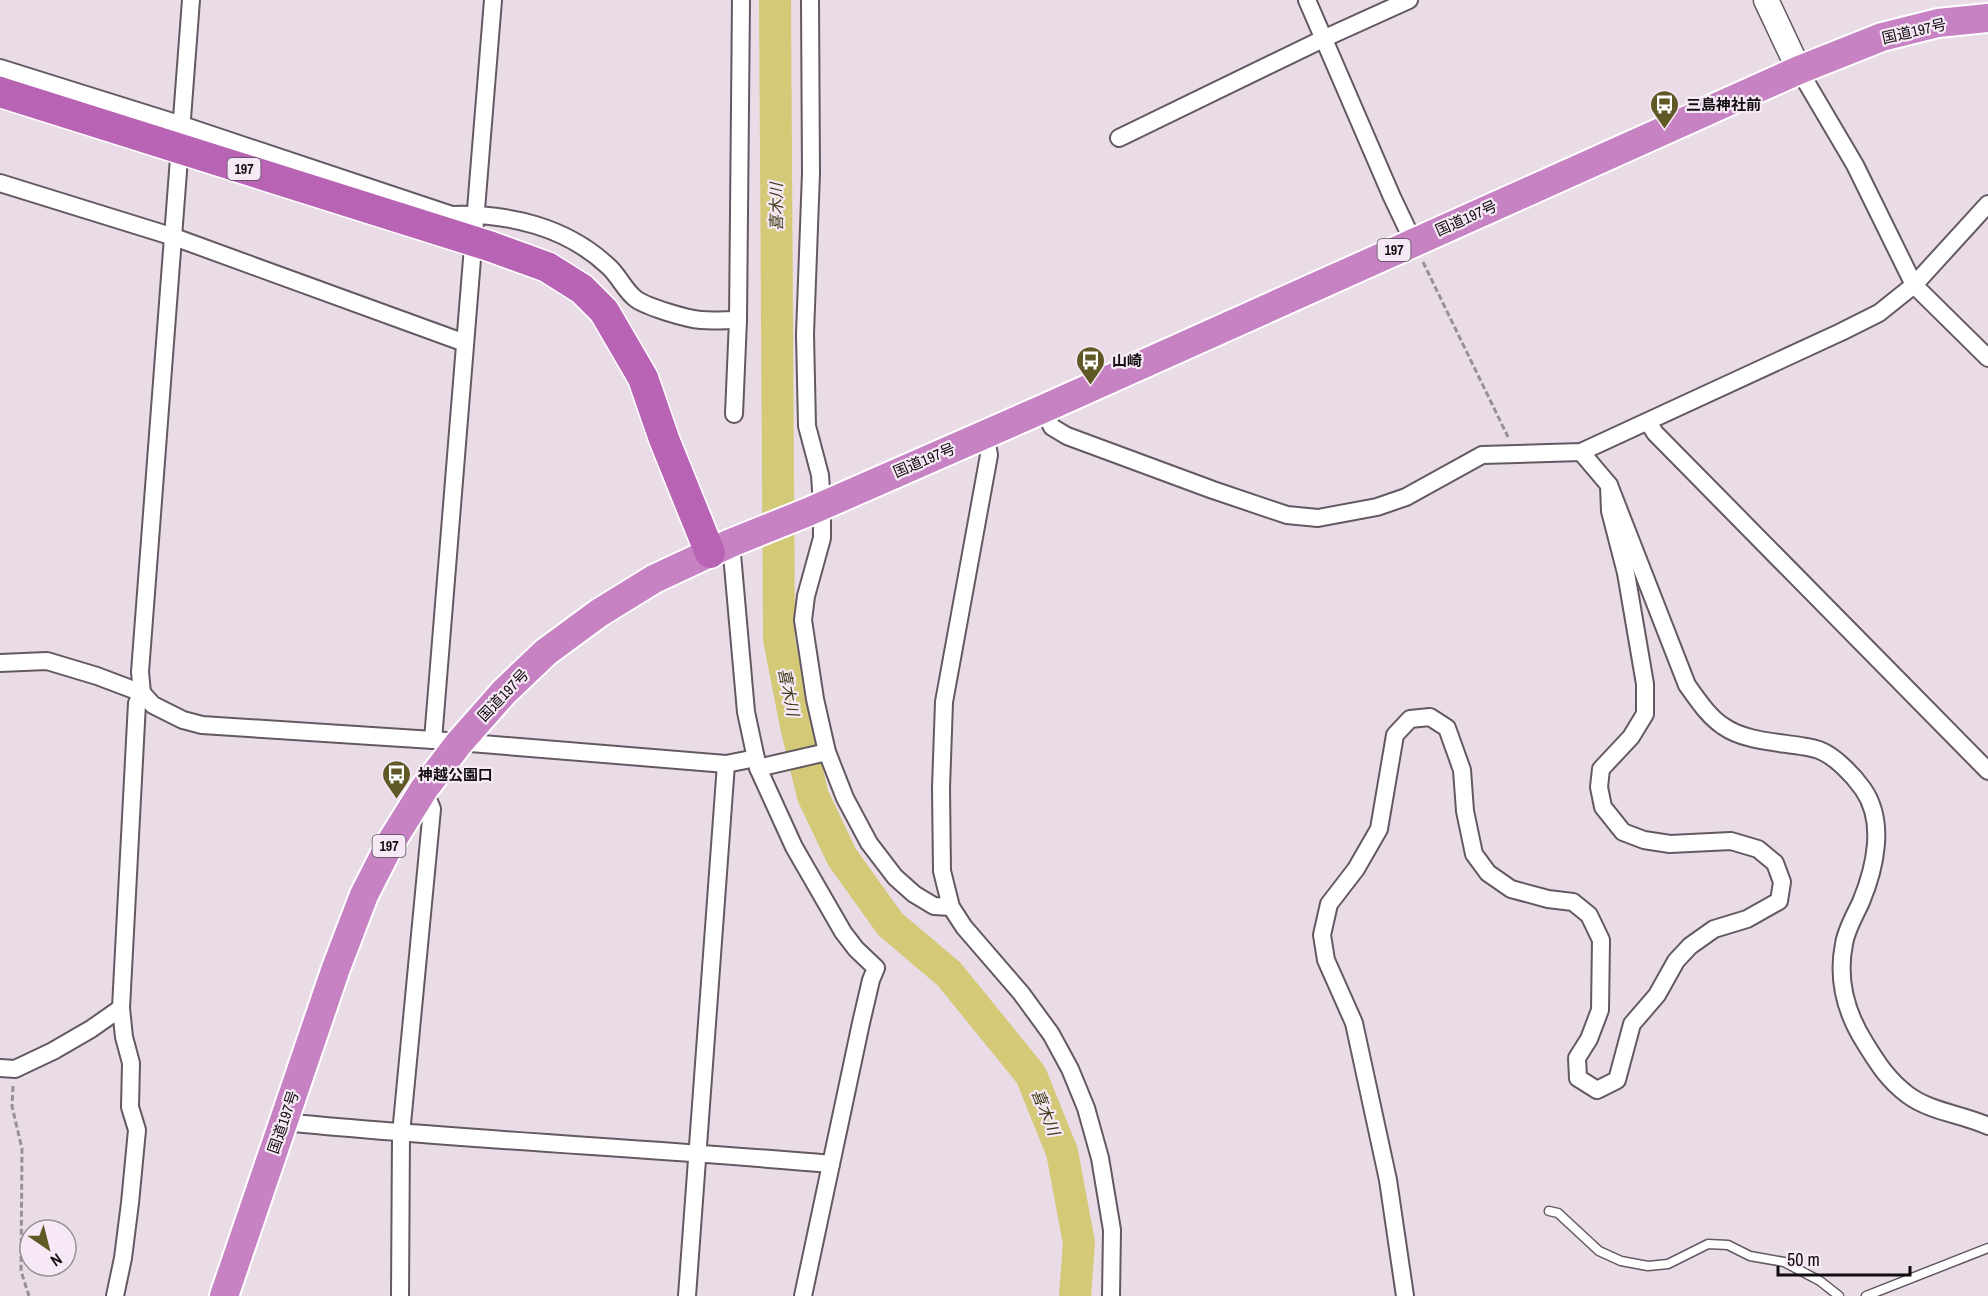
<svg xmlns="http://www.w3.org/2000/svg" width="1988" height="1296" font-family="'Archivo Narrow','Noto Sans JP',sans-serif">
  <style>
    .lines { fill: none; stroke-linecap: round; stroke-linejoin: round }
    .river { stroke: #d3c977; stroke-width: 32 }
    .service-casing { stroke: #645963; stroke-width: 11 }
    .minor-casing { stroke: #645963; stroke-width: 20 }
    .secondary-casing { stroke: #645963; stroke-width: 27 }
    .trunk-casing { stroke: #fff; stroke-width: 32 }
    .motorway-casing { stroke: #fff; stroke-width: 33 }
    .path { stroke: #998f97; stroke-width: 3; stroke-dasharray: 6 3; stroke-linecap: butt }
    .service { stroke: #fff; stroke-width: 8 }
    .minor { stroke: #fff; stroke-width: 16 }
    .secondary { stroke: #fff; stroke-width: 24 }
    .trunk { stroke: #c782c4; stroke-width: 28 }
    .motorway { stroke: #b963b5; stroke-width: 30 }
    .motorway-bridge-casing { stroke: #fff; stroke-width: 33; stroke-linecap: butt }
    .motorway-bridge { stroke: #b963b5; stroke-width: 30 }
    .labels { text-anchor: middle; dominant-baseline: central; stroke-width: 4.5; stroke-linejoin: round; paint-order: stroke }
    .shield { fill: #f6e9f5; stroke: #554e55; stroke-width: 1.5 }
    .shield-label { font-size: 14px; font-weight: bold; fill: #100c10 }
    .street-label { font-size: 15px; fill: #100c10; stroke: #f6e9f5 }
    .poi-label { font-size: 15px; font-weight: bold; fill: #100c10; stroke: #f6e9f5; text-anchor: start }
    .water-label { font-size: 16px; font-style: italic; fill: #3d3915; stroke: #f6e9f5 }
  </style>
  <rect width="100%" height="100%" fill="#e9dce7"/>
  <g class="lines">
    <polyline class="river" points="775,0 779,639 796,726 813,796 842,857 890,924 949,974 1031,1075 1062,1152 1079,1243 1075,1296"/>
    <defs>
      <g id="service">
        <polyline points="1549,1211 1558,1213 1599,1251 1621,1261 1648,1266 1668,1264 1708,1244 1728,1245 1750,1256 1784,1262 1820,1281 1839,1296"/>
        <polyline points="1866,1296 1988,1248"/>
      </g>
      <g id="minor">
        <polyline points="810,0 811,173 805,334 807,426 820,475 822,504 822,538 806,596 803,620 815,699 827,752 845,798 869,843 895,877 914,894 934,906 951,907"/>
        <polyline points="1307,0 1392,197 1413,241"/>
        <path d="M0 68 182 125 452 215C509 213 567 227 609 267 619 276 625 291 636 299 647 307 687 319 701 320 713 321 726 320 738 320"/>
        <polyline points="1799,70 1855,165 1914,285 1988,358"/>
        <polyline points="1119,138 1325,38 1409,0"/>
        <polyline points="0,183 174,237 465,343"/>
        <polyline points="1043,409 1052,427 1067,436 1213,490 1287,515 1318,518 1377,507 1406,497 1482,455 1581,452 1841,332 1879,313 1914,285 1988,204"/>
        <polyline points="734,414 738,320 741,0"/>
        <polyline points="1648,422 1655,433 1988,771"/>
        <polyline points="985,434 989,455 944,702 941,788 942,871 951,907 964,927 1021,993 1051,1034 1070,1069 1086,1108 1100,1158 1112,1230 1111,1296"/>
        <path d="M1581 452 1609 485 1687 685C1698 700 1708 716 1723 726 1744 741 1776 742 1801 746 1807 747 1814 748 1819 750 1835 756 1853 775 1863 789 1886 822 1875 868 1861 902 1855 915 1846 930 1844 944 1837 979 1846 1013 1865 1043 1878 1064 1888 1080 1908 1095 1931 1112 1962 1114 1988 1126"/>
        <polyline points="731,543 746,712 758,768 794,847 843,932 856,949 876,968 871,980 861,1023 803,1296"/>
        <polyline points="0,663 47,661 97,676 142,693 153,705 183,720 202,725 433,740 726,764 756,758"/>
        <polyline points="433,740 493,0"/>
        <polyline points="758,768 827,752"/>
        <polyline points="0,1068 15,1069 53,1051 91,1029 121,1008"/>
        <path d="M283 1122C465 1140 648 1148 831 1164"/>
        <polyline points="115,1296 123,1258 130,1203 137,1130 130,1107 131,1063 124,1037 121,1008 137,703 142,693 140,672 191,0"/>
        <polyline points="400,1296 401,1134 432,809 424,789"/>
        <polyline points="687,1296 726,764"/>
        <polyline points="1405,1296 1388,1180 1354,1023 1326,960 1322,935 1329,904 1356,869 1379,829 1395,735 1410,719 1430,717 1447,728 1462,770 1465,811 1474,854 1488,873 1511,889 1548,899 1573,902 1589,915 1601,940 1600,1010 1589,1039 1577,1058 1578,1078 1597,1090 1617,1080 1632,1024 1657,995 1676,961 1690,946 1714,929 1747,919 1779,901 1782,882 1775,863 1758,849 1731,841 1670,844 1644,840 1623,832 1603,807 1599,787 1601,769 1631,737 1645,714 1645,684 1626,573 1610,511 1609,485"/>
      </g>
      <polyline id="secondary" points="1766,0 1799,70"/>
      <polyline id="trunk" points="224,1296 336,968 364,895 391,842 424,789 459,743 504,692 546,652 599,613 654,579 731,543 808,512 1043,409 1799,70 1882,37 1938,23 1988,18"/>
      <polyline id="motorway" points="489,246 547,267 582,289 604,311 643,378 664,439 710,553"/>
    </defs>
    <use href="#service" class="service-casing"/>
    <use href="#minor" class="minor-casing"/>
    <use href="#secondary" class="secondary-casing"/>
    <use href="#trunk" class="trunk-casing"/>
    <use href="#motorway" class="motorway-casing"/>
    <g class="path">
      <polyline points="1423,262 1508,437"/>
      <polyline points="13,1086 12,1106 22,1149 21,1271 29,1296"/>
    </g>
    <use href="#service" class="service"/>
    <use href="#minor" class="minor"/>
    <use href="#secondary" class="secondary"/>
    <use href="#trunk" class="trunk"/>
    <use href="#motorway" class="motorway"/>
    <defs>
      <polyline id="motorway-bridge" points="0,92 489,246"/>
    </defs>
    <use href="#motorway-bridge" class="motorway-bridge-casing"/>
    <use href="#motorway-bridge" class="motorway-bridge"/>
  </g>
  <defs>
    <symbol id="bus-pin" viewBox="-11 -11 22 30"><path d="M0 17L-7.5 6A9.5 9.5 0 1 1 7.5 6Z" fill="#605926" stroke="#f6e9f5"/><path d="M-5-6H5V4H4V6H2V4H-2V6H-4V4H-5ZM-3.5-4V0h7V-4ZM-3.5 1.2v1.5H-2V1.2ZM2 1.2v1.5H3.5V1.2Z" fill="#fff"/></symbol>
  </defs>
  <g fill-rule="evenodd">
    <use href="#bus-pin" x="1648" y="88" width="33" height="45"/>
    <use href="#bus-pin" x="1074" y="344" width="33" height="45"/>
    <use href="#bus-pin" x="380" y="758" width="33" height="45"/>
  </g>
  <g class="labels">
    <g class="shield">
      <rect x="227.5" y="158" width="33" height="22" rx="4.5"/>
      <rect x="1377.5" y="239" width="33" height="22" rx="4.5"/>
      <rect x="372.5" y="835" width="33" height="22" rx="4.5"/>
    </g>
    <g class="shield-label">
      <text x="244" y="169">197</text>
      <text x="1394" y="250">197</text>
      <text x="389" y="846">197</text>
    </g>
    <g class="street-label">
      <text transform="translate(1914 31) rotate(-13)">国道197号</text>
      <text transform="translate(1466 218) rotate(-24)">国道197号</text>
      <text transform="translate(924 460) rotate(-23)">国道197号</text>
      <text transform="translate(503 695) rotate(-46)">国道197号</text>
      <text transform="translate(283 1122) rotate(-71)">国道197号</text>
    </g>
    <g class="poi-label">
      <text x="1686" y="104">三島神社前</text>
      <text x="1112" y="360">山崎</text>
      <text x="418" y="774">神越公園口</text>
    </g>
    <g class="water-label">
      <text transform="translate(776 207) rotate(-90)">喜木川</text>
      <text transform="translate(789 692) rotate(79)">喜木川</text>
      <text transform="translate(1046 1112) rotate(68)">喜木川</text>
    </g>
  </g>
  <g transform="translate(48 1248) rotate(145)"><circle r="28" fill="#f6e9f5" stroke="#9a9199" stroke-width="1.5"/>
  <path d="M0-4.5L10 22L0 15L-10 22Z" fill="#605926"/>
  <text y="-9" font-size="16" font-weight="bold" text-anchor="middle" fill="#100c10">N</text>
  </g>
  <path d="M1778 1266v9h132v-9" fill="none" stroke="#100c10" stroke-width="3"/>
  <text x="1787" y="1266" font-size="18" fill="#100c10" stroke="#f6e9f5" stroke-width="4.5" paint-order="stroke">50 m</text>
</svg>
